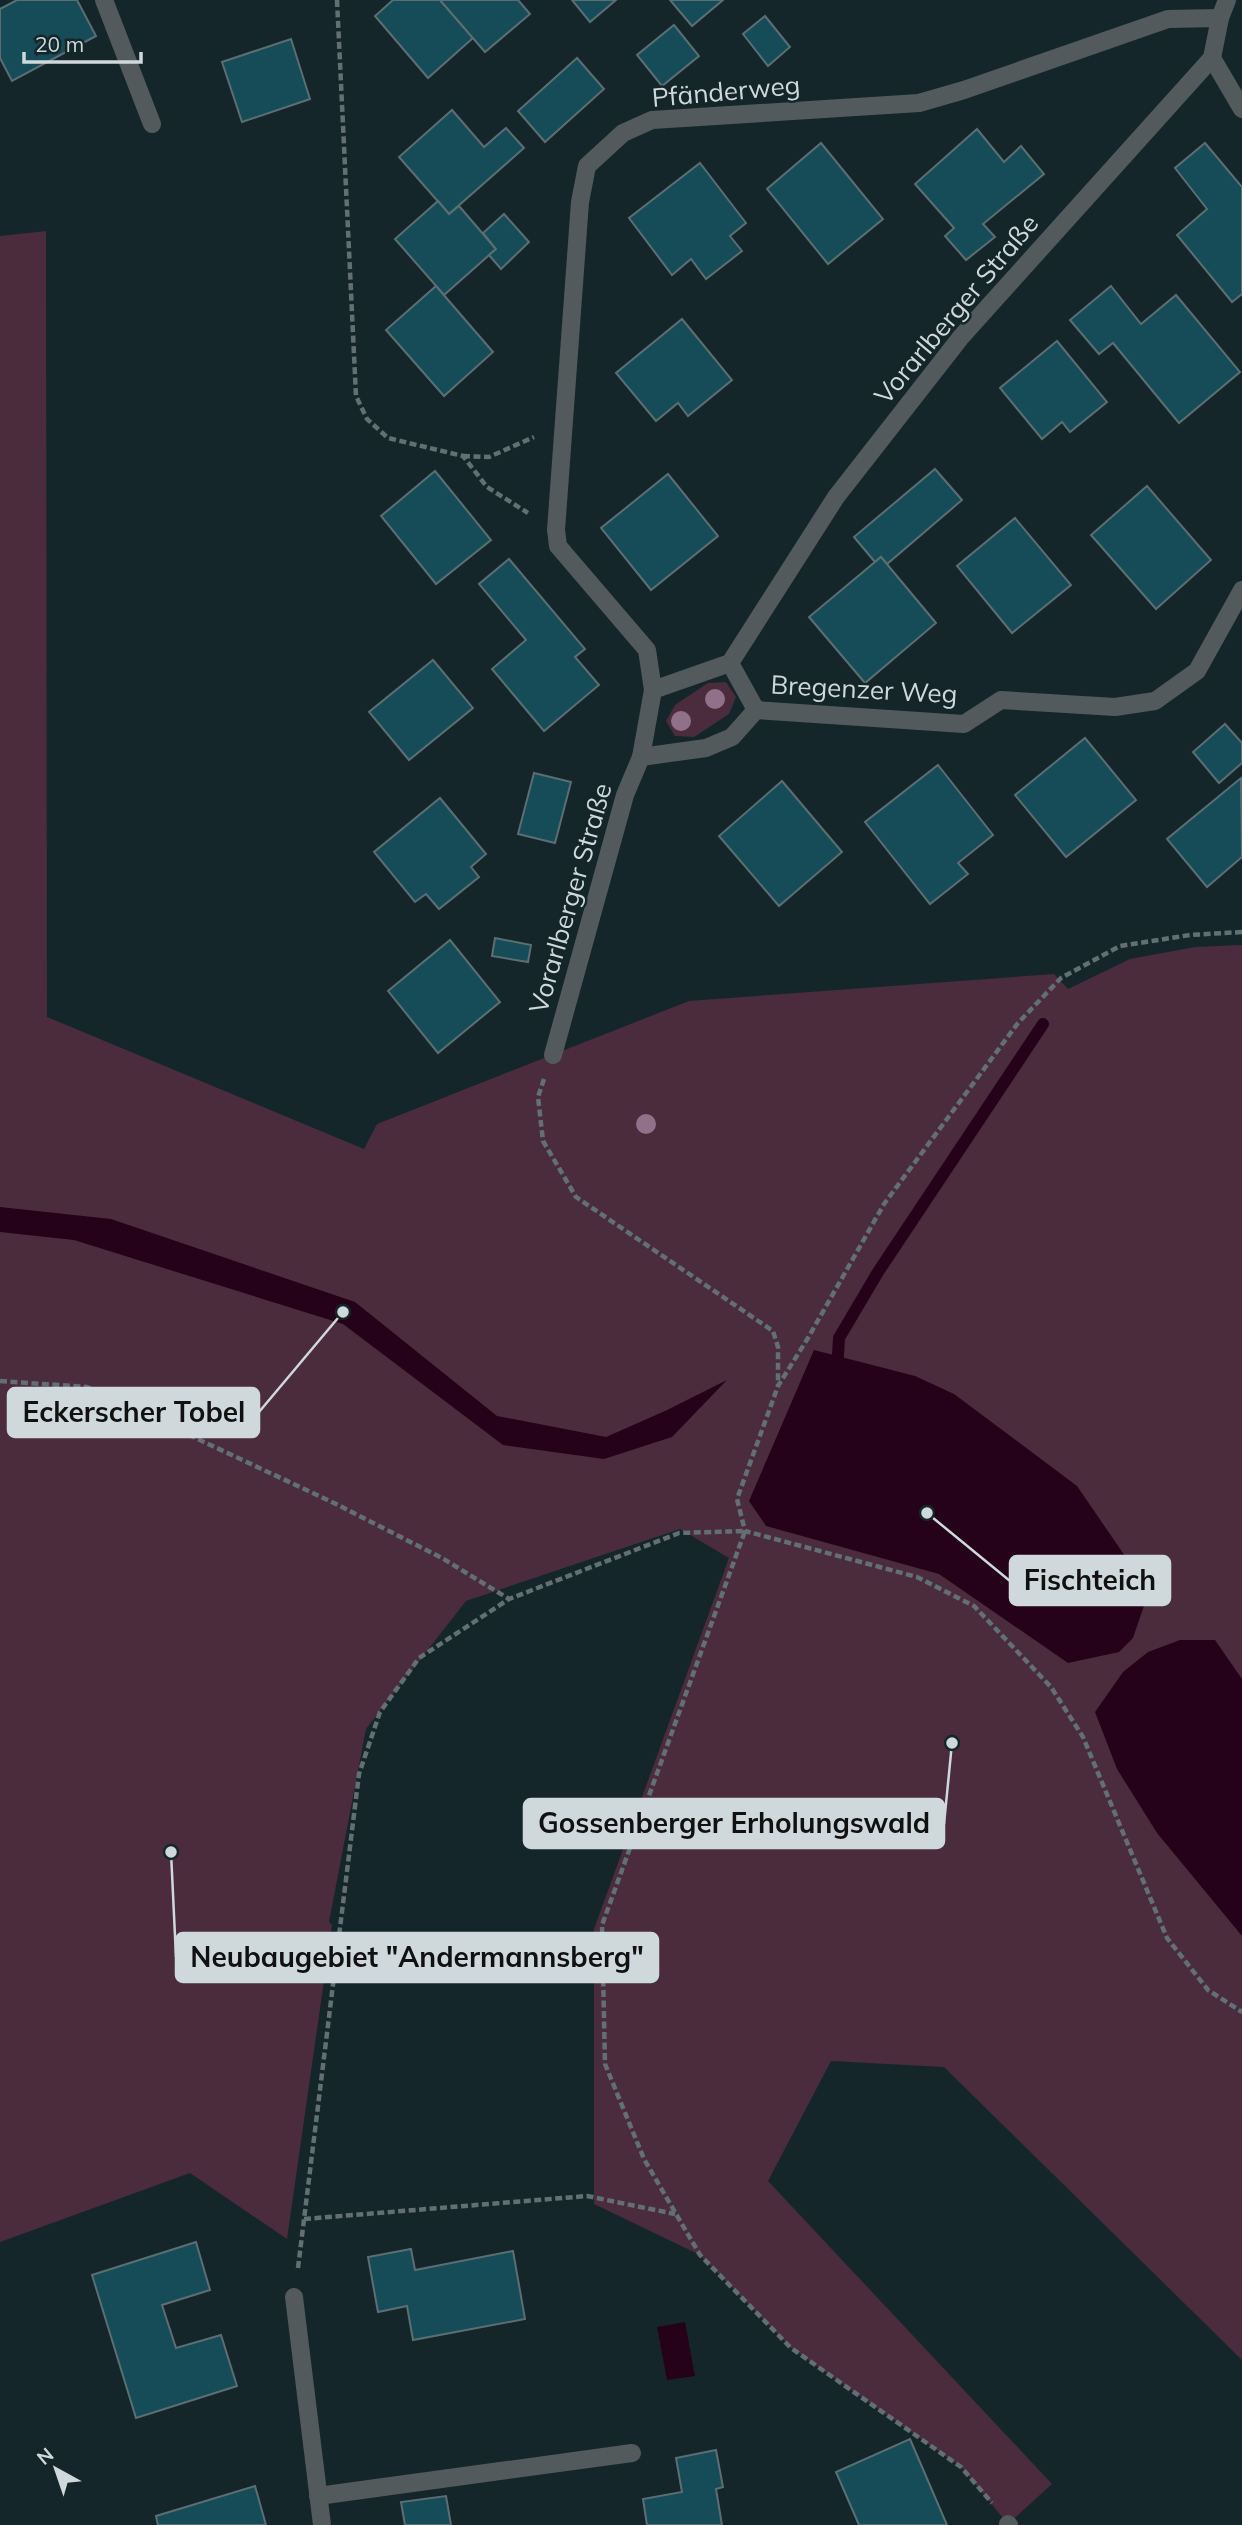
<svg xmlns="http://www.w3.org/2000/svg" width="1242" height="2525" font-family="Mulish,sans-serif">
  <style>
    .green { fill: #4a2c3d }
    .water { fill: #26021a }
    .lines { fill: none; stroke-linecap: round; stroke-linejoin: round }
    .stream { stroke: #26021a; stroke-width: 12 }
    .building { fill: #164c57; stroke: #5b6e73; stroke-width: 2 }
    .path { stroke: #627073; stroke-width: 4.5; stroke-dasharray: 7 3.5; stroke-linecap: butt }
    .service { stroke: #525a5c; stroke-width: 18 }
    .minor { stroke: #525a5c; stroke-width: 18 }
    .tree { fill: #917089 }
    .labels { text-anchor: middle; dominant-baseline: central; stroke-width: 5; stroke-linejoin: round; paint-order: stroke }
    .street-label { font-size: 26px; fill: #cfd9dc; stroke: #15262a }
    .leader { fill: none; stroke: #cfd9dc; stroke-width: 2.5 }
    .callout-dot { fill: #cfd9dc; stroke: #15262a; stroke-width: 2.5 }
    .callout { fill: #cfd9dc; stroke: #cfd9dc; stroke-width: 2.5 }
    .callout-label { font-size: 28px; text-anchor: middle; font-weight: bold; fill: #111 }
  </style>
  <rect width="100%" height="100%" fill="#15262a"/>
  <g class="green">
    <polygon points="46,231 47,1017 364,1149 377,1124 689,1001 1054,974 1068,989 1130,959 1195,947 1242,945 1242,2360 944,2067 831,2061 768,2181 1052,2484 1008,2524 961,2467 791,2348 700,2255 594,2204 594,1929 729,1558 680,1529 466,1601 366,1729 329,1922 332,1925 287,2239 190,2173 0,2242 0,236"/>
    <polygon points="726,682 736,697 729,714 694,737 675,736 666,721 675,705 708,683"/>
  </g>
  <g class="water">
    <polygon points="0,1207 111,1219 355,1302 497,1416 606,1437 665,1411 727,1380 672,1437 604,1459 503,1445 343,1324 74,1240 0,1232"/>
    <polygon points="814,1350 915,1376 954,1394 1077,1486 1149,1591 1133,1638 1119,1652 1068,1663 939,1574 766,1526 749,1501"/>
    <polygon points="1180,1640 1215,1640 1242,1679 1242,1936 1157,1833 1117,1769 1095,1712 1123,1672 1148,1652"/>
    <polygon points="685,2322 695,2376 667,2380 657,2327"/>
  </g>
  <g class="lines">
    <polyline class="stream" points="837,1373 839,1338 878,1272 1043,1024"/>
  </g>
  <g class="building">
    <polygon points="17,0 77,0 96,36 12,81 0,58 0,9"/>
    <polygon points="393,0 440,0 473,38 428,78 375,16"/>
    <polygon points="440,0 518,0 530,14 485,52"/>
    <polygon points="572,0 616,0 590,22"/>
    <polygon points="670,0 723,0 692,26"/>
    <polygon points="765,16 790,47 768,66 743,34"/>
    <polygon points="674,25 699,56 662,86 637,55"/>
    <polygon points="291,39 310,99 242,122 222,62"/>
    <polygon points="577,58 604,89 545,142 518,111"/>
    <polygon points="452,110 484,147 506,128 524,148 449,214 399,157"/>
    <polygon points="977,129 1004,162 1021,146 1044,174 983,224 995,237 966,260 945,236 954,228 915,184"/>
    <polygon points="821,143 883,219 828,264 767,189"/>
    <polygon points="1205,143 1242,187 1242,294 1232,302 1177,235 1207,209 1175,168"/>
    <polygon points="700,163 746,223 730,236 742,251 706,279 691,259 672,275 629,218"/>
    <polygon points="438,201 449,214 459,206 496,249 444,295 395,239"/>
    <polygon points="504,214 529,242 501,269 489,255 496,249 483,233"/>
    <polygon points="436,286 493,352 444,396 386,330"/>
    <polygon points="1111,286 1141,324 1176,295 1240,372 1179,423 1113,343 1099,354 1070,320"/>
    <polygon points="682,319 732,380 688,416 678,403 656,421 616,373"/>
    <polygon points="1057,341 1107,402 1070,432 1062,422 1042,439 1000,388"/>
    <polygon points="935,469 962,500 887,564 881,557 875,562 854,537"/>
    <polygon points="435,471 491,540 436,584 381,516"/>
    <polygon points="668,474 718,536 651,590 601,528"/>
    <polygon points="1147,486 1211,560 1156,609 1091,535"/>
    <polygon points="1015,518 1071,585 1012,633 957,566"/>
    <polygon points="881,557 936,623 865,683 809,617"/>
    <polygon points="509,559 585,649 575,657 599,685 544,731 492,669 526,640 479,584"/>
    <polygon points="433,660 473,708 409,760 369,712"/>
    <polygon points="1225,724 1242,743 1242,763 1219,783 1193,752"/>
    <polygon points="1085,738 1136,800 1066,857 1015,795"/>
    <polygon points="938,765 993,835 958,863 968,874 930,904 865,822"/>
    <polygon points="534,773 571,782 555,843 518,834"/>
    <polygon points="1241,778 1242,857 1207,887 1167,839"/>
    <polygon points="782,781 842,852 779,906 719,836"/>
    <polygon points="440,798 486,854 471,867 479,877 439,909 426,894 415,902 374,852"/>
    <polygon points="495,938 531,945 528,962 492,956"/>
    <polygon points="450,940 500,1002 438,1053 388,991"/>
    <polygon points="196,2242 210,2290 162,2305 176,2348 221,2335 237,2386 136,2418 92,2275"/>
    <polygon points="411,2249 415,2270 513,2251 525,2319 413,2340 407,2306 378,2312 368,2257"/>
    <polygon points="910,2439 947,2525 859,2525 836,2472"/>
    <polygon points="716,2450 723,2487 716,2489 722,2525 647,2525 643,2499 682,2492 676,2458"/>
    <polygon points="255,2486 266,2525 158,2525 156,2516"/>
    <polygon points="446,2496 451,2525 405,2525 401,2502"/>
  </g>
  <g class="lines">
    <g class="path">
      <polyline points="337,0 356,396 367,419 388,438 463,456 487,487 528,513"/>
      <polyline points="463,456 489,457 534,437"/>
      <polyline points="1242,932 1190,935 1120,946 1061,978 1018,1023 884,1204 808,1338 778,1386 737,1499 745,1531 917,1577 974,1606 1051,1687 1083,1737 1167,1938 1208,1990 1242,2012"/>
      <polyline points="544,1079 538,1097 543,1141 576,1197 773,1331 778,1347 778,1385"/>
      <polyline points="0,1381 87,1387 334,1503 442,1558 509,1599"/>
      <polyline points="304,2219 587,2196 675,2214"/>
      <polyline points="298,2268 359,1774 380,1712 419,1658 509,1599 679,1533 745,1531 602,1925 605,2064 644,2159 700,2255 791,2348 961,2467 992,2503"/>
    </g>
    <g class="service">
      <polyline points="104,0 152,124"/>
      <polyline points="318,2496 632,2453"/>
      <polyline points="1008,2524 1009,2525"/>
    </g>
    <g class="minor">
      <polyline points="1212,58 1242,109"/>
      <polyline points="653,690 647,650 558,546 556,530 580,202 587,166 623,133 652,120 919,103 964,90 1168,19 1220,18"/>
      <polyline points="756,710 964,724 1001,700 1115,707 1155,701 1197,671 1242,590"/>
      <polyline points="641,757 706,748 732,737 756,710 730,663"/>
      <polyline points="553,1055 625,795 641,757 653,690 730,663 836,497 961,337 1212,58 1220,18 1227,0"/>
      <polyline points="294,2297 322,2525"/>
    </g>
  </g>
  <g class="tree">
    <circle cx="715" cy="699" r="10"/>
    <circle cx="681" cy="721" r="10"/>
    <circle cx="646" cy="1124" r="10"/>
  </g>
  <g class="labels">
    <g class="street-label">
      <text transform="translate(726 91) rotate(-5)">Pfänderweg</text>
      <text transform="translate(956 309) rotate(-50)">Vorarlberger Straße</text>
      <text transform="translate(864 689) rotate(3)">Bregenzer Weg</text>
      <text transform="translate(570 898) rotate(-74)">Vorarlberger Straße</text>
    </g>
  </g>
  <path class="leader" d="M343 1312L259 1412M927 1513L1010 1581M952 1743L944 1824M171 1852L176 1957"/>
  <g class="callout-dot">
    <circle cx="343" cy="1312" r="7"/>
    <circle cx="927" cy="1513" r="7"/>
    <circle cx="952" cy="1743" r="7"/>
    <circle cx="171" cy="1852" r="7"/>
  </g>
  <g class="callout">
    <rect x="8" y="1388" width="251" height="49" rx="7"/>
    <rect x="1010" y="1556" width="160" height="49" rx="7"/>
    <rect x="524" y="1799" width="420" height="49" rx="7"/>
    <rect x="176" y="1933" width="482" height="49" rx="7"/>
  </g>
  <g class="callout-label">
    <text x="134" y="1422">Eckerscher Tobel</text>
    <text x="1090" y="1590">Fischteich</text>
    <text x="734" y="1833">Gossenberger Erholungswald</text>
    <text x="417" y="1967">Neubaugebiet "Andermannsberg"</text>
  </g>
  <g transform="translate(56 2469) rotate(320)" stroke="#15262a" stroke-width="5" paint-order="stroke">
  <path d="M0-5L12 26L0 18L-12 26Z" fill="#cfd9dc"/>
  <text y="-10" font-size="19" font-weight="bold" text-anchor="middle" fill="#cfd9dc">N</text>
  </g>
  <path d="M24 52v10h117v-10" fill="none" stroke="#cfd9dc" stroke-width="3.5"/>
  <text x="35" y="52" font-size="21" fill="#cfd9dc" stroke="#15262a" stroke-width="5" paint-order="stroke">20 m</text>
</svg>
